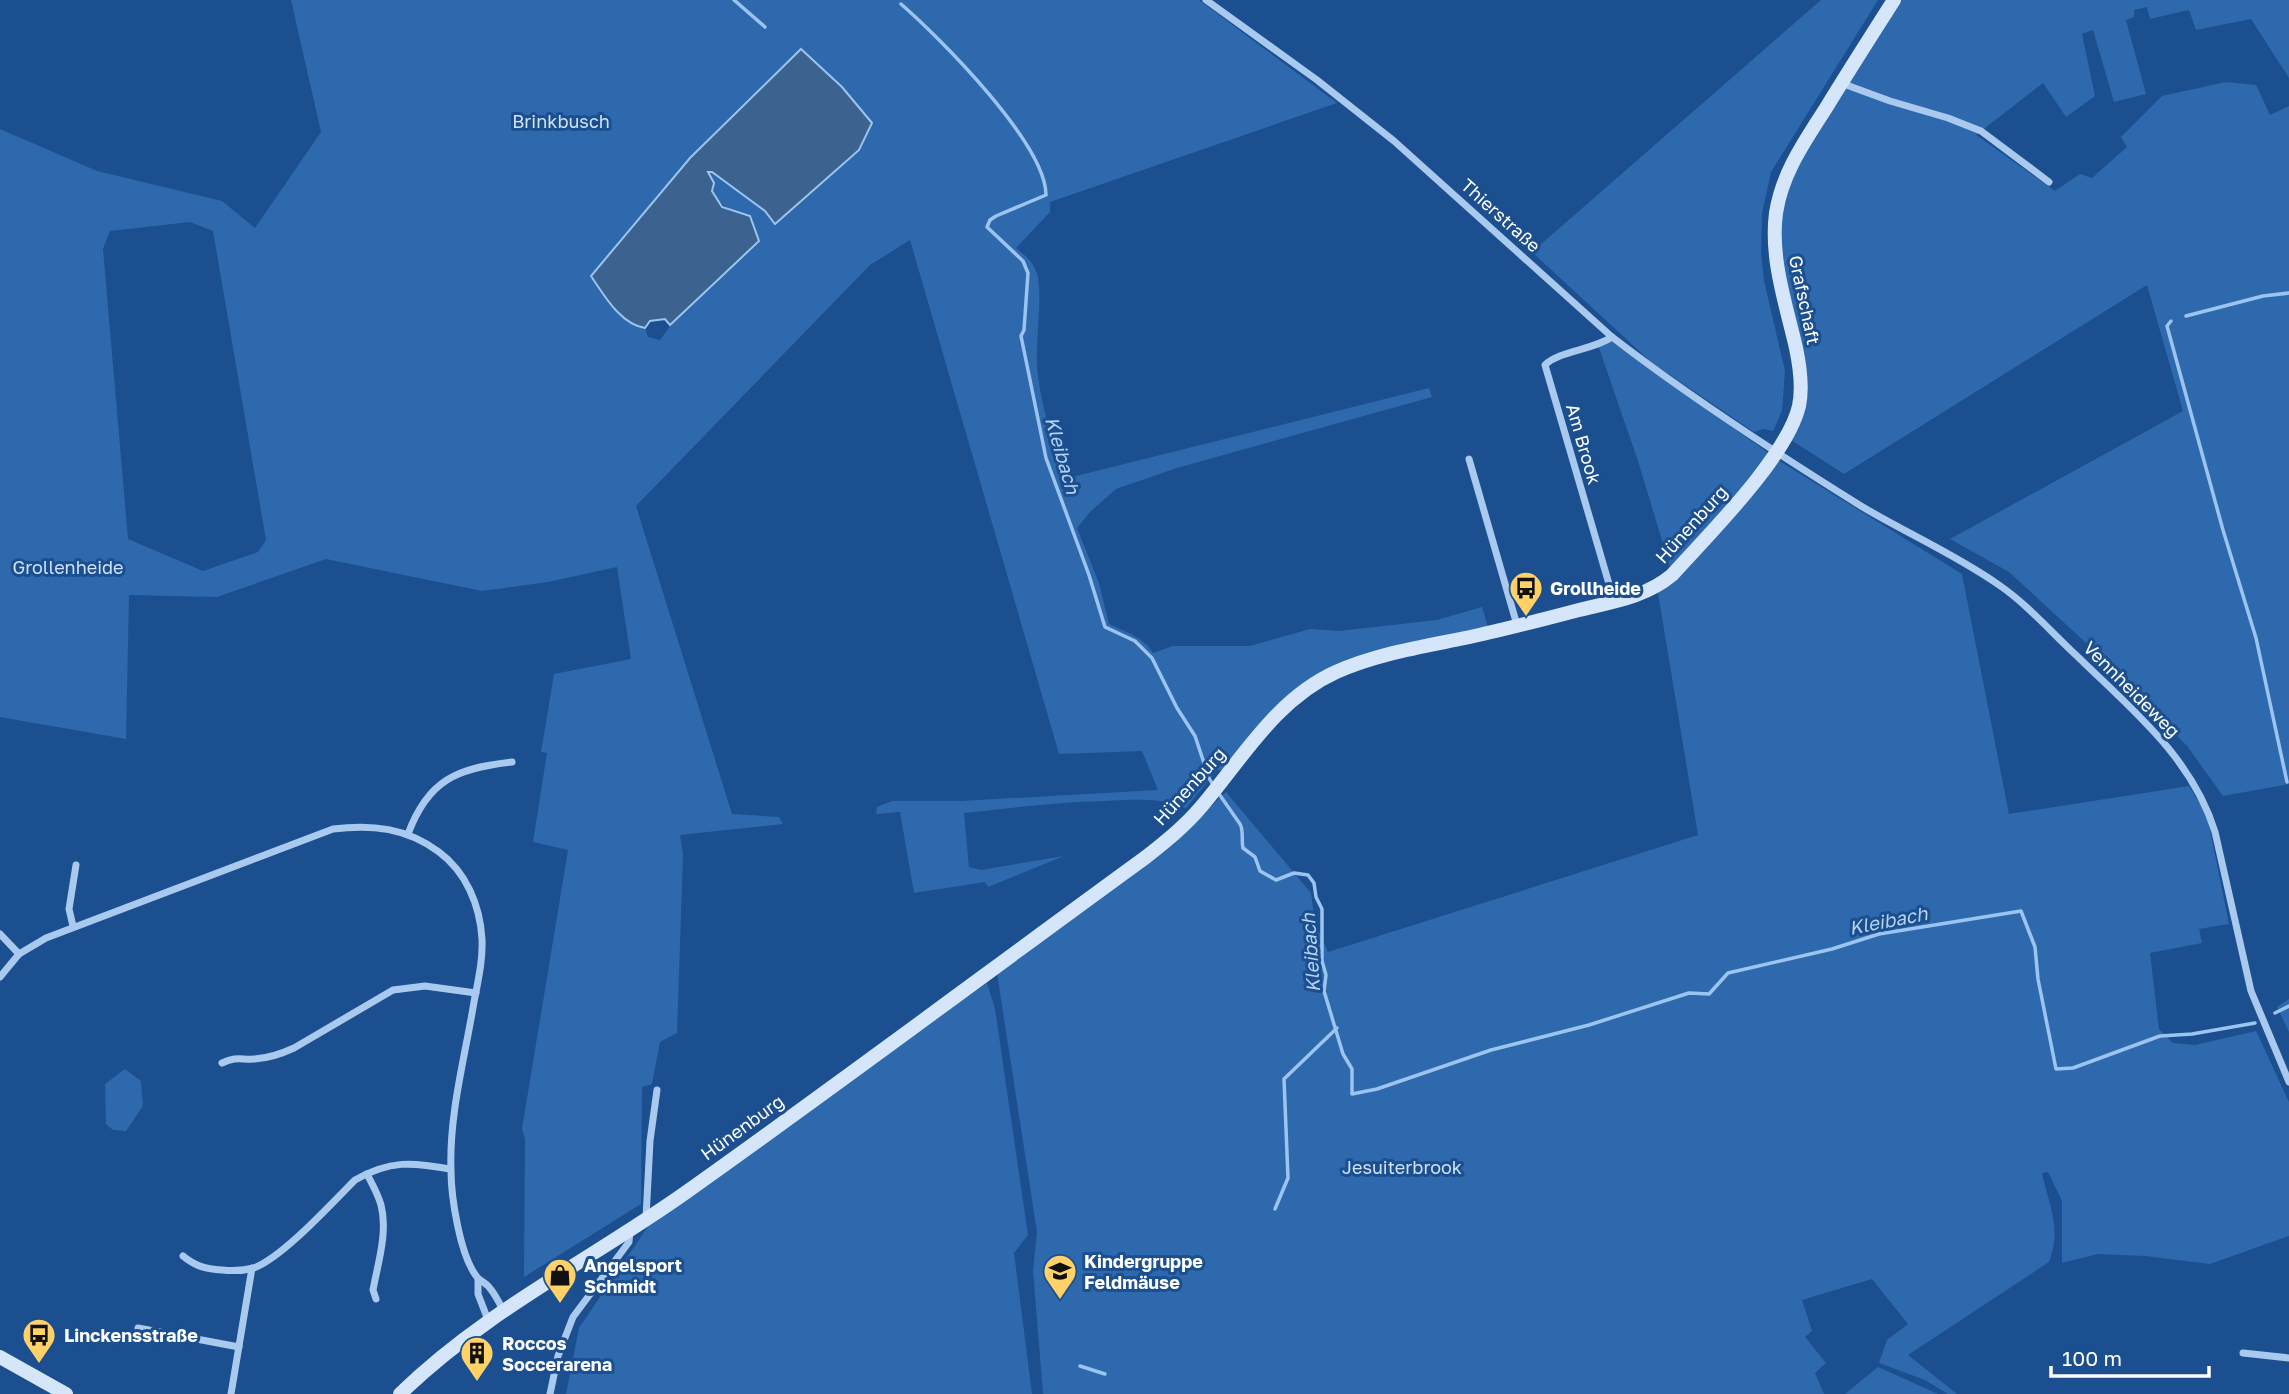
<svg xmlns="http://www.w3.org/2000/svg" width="2289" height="1394" font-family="'Golos Text',sans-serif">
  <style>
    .green { fill: #2e69ad; fill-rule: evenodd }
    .water { fill: #3c6290; stroke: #9cc4f0; stroke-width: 2 }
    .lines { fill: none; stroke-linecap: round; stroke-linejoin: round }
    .stream { stroke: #9cc4f0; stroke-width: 3.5 }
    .street { stroke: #a9c9ee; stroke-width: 7 }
    .secondary { stroke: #d6e6fa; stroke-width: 14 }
    .labels { text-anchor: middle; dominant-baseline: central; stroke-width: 6; stroke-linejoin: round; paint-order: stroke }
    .park-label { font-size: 18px; fill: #cfe3fa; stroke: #1b4f8f }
    .street-label { font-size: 18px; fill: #fff; stroke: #1b4f8f }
    .poi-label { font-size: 18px; font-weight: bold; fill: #fff; stroke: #1b4f8f; text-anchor: start }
    .water-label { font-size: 19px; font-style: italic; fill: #b5d3f5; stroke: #1b4f8f }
  </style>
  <rect width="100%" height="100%" fill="#1b4f8f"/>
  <g class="green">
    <path d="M291 0H1199L1337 103 1050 202V212L1016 248C1027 257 1034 262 1038 277 1042 299 1036 339 1037 364 1039 399 1053 447 1068 478L1429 388 1432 397 1177 468 1116 489 1090 512 1077 528 1099 583 1109 624C1124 631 1145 638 1153 653L1173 646H1250L1310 629 1339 631 1437 620 1482 607 1488 627 1341 663 1324 672 1222 770H1217L1186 808C1161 797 1131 800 1105 801 1058 802 1011 808 964 813L969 867 981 870 1064 856 988 887 985 882 914 893 900 812 876 814 877 807 892 801H961L1158 790 1142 751 1059 754 910 240 870 265 636 506 732 814 779 817 783 824 680 835 683 854 677 1033 660 1042 652 1084 642 1087 641 1204 524 1277 525 1139 522 1129 568 850 533 842 547 753 541 752 554 674 631 659 617 567 548 582 482 591 326 559 217 597 129 595 126 739 0 717V129L97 171 222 201 255 228 321 132ZM801 50 842 87 872 122 765 211 712 172H708C716 205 719 206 750 216L660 340 648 337 645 328 636 327 690 158ZM190 222 213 231 266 540 258 552 203 571 128 539 103 249 110 231Z"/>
    <polygon points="1821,0 1878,0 1771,172 1762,213 1761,252 1764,281 1785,371 1782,411 1773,431 1763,429 1754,432 1651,362 1532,252"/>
    <polygon points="1901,0 2289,0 2289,78 2251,19 2196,30 2189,10 2150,19 2147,7 2134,10 2134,17 2126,20 2146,94 2114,102 2093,30 2082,34 2095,96 2066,117 2043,83 1976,135 2055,191 2080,174 2092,178 2127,147 2121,137 2162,96 2226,82 2256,85 2270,115 2289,106 2289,784 2223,796 2187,746 2108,663 2009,572 1950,539 2183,411 2147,285 1844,474 1791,440 1804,410 1783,272 1781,213 1792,173"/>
    <path d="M1608 339 1781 462 1962 574 2009 814 2189 786 2205 812 2210 830 2229 924 2199 929 2202 943 2150 953 2159 1029 2173 1043 2195 1045 2256 1031 2289 1102V1236L2210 1264 2145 1256 2098 1254 2062 1263V1201L2048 1172 2042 1173C2049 1206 2062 1228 2049 1262L1908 1355 1957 1394H1948L1925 1380 1879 1363 1887 1340 1908 1324 1872 1279 1802 1300 1812 1331 1805 1337 1826 1363 1815 1373 1824 1394H1043L1033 1270 1037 1232 997 973 1204 813 1226 792 1311 893 1315 923 1328 952 1698 835 1658 593 1674 580 1638 461 1598 345Z"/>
    <polygon points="987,983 995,1009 1028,1235 1014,1253 1032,1394 566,1394 579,1328 649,1225"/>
    <polygon points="2289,999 2289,1032 2277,1007"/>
    <polygon points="125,1069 141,1081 143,1106 126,1131 113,1130 106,1124 105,1084"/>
    <polygon points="1878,1367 1938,1394 1845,1394"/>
  </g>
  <path class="water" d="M801 49 842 87 872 123 859 150 775 224 765 211 712 172H708L714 183 712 191 722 207 750 216 759 241 670 325 665 319 650 321 645 328C620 324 604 295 591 276L690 158Z"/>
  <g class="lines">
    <g class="stream">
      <polyline points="734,0 765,27"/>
      <path d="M901 4C940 38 1046 144 1046 195L996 216 990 220 987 227 1023 261 1028 273 1024 330 1021 336 1046 458 1089 575 1105 627 1135 641 1152 658 1177 708 1195 736 1209 778 1213 785"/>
      <polyline points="2186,316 2263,296 2289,293"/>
      <polyline points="2171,321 2167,326 2223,530 2256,638 2287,782"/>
      <path d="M1217 791 1240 824C1244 831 1241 839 1243 848L1255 857 1260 871 1276 880 1294 873 1308 875 1314 883 1316 897 1322 909V961L1326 975 1324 991 1343 1054 1352 1069V1094L1377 1089 1491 1050 1589 1025 1689 993 1709 994 1728 973 1832 949 1879 934 2021 911 2035 947 2038 979 2056 1069 2073 1068 2160 1036 2192 1034 2255 1023"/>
      <polyline points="2275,1013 2289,1006"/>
      <polyline points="1275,1209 1288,1178 1284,1079 1337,1028"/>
      <polyline points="1080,1366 1105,1374"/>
    </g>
    <g class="street">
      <path d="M1206 0 1317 80 1394 141 1612 337C1691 398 1776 453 1861 506 1906 533 1955 554 1999 585 2028 605 2051 632 2077 656 2131 709 2192 757 2215 832L2251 991 2289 1082"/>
      <polyline points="1841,83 1890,101 1948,118 1981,131 2049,182"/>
      <path d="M1612 337C1593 350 1559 351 1545 365L1614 601"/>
      <polyline points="1469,459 1517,625"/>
      <path d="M408 834C428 780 457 768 512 762"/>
      <polyline points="73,926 69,909 76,865"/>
      <polyline points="0,934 19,954"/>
      <path d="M0 977 19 954 46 938 333 829C372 824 407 828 439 852 466 872 480 905 482 939 483 960 478 981 474 1002 465 1057 449 1114 451 1170 451 1197 460 1256 477 1277 480 1281 486 1283 489 1287 495 1294 499 1302 503 1310"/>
      <path d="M222 1063C237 1056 241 1060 255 1059 269 1058 281 1054 294 1048L393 990 425 986 476 993"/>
      <path d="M367 1174C372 1184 378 1194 381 1205 388 1232 378 1263 373 1290L376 1299"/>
      <polyline points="646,1218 650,1141 657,1090"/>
      <path d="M183 1256C195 1266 205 1269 222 1270 232 1271 243 1271 254 1268 283 1257 331 1204 355 1180 390 1160 412 1162 450 1169"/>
      <polyline points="478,1279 478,1294 488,1320"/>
      <polyline points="138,1328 239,1347"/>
      <polyline points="2243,1353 2289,1358"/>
      <polyline points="231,1394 252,1268"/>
      <polyline points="550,1394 558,1356 573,1317 629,1242 630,1231"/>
    </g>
    <g class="secondary">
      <polyline points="0,1357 66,1394"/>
      <path d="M400 1394C485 1311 589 1261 685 1193 840 1083 992 969 1146 857 1166 841 1185 826 1201 807 1242 759 1276 699 1336 672 1376 654 1421 647 1465 638 1503 630 1541 620 1579 610 1612 602 1646 597 1672 575 1708 535 1787 457 1799 406 1803 387 1800 367 1796 348 1786 304 1770 259 1776 213 1782 173 1805 141 1826 108 1848 72 1871 36 1894 0"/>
    </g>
  </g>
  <defs>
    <symbol id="bus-pin" viewBox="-11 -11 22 30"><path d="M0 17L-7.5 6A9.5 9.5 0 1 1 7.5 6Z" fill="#ffd166" stroke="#1b4f8f"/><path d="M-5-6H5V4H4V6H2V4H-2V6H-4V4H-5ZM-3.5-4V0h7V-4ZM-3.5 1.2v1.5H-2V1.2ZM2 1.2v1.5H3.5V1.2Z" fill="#111"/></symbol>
    <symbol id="school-pin" viewBox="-11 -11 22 30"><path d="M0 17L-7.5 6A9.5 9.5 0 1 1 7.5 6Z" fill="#ffd166" stroke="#1b4f8f"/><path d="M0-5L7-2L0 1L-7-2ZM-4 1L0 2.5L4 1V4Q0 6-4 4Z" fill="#111"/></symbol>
    <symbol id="shop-pin" viewBox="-11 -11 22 30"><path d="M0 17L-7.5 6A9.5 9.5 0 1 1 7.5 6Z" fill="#ffd166" stroke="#1b4f8f"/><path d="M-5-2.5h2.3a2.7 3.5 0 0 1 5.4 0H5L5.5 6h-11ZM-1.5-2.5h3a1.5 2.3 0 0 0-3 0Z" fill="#111"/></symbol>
    <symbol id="building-pin" viewBox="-11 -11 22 30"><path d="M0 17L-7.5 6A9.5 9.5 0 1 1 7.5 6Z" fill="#ffd166" stroke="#1b4f8f"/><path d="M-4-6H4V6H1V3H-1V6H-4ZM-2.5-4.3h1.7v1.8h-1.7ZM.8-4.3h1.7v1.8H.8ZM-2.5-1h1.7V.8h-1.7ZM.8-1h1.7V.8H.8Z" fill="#111"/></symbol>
  </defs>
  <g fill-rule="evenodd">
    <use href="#bus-pin" x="1507" y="569" width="38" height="52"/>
    <use href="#school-pin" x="1041" y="1252" width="38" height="52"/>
    <use href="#shop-pin" x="541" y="1256" width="38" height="52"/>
    <use href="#bus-pin" x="20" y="1316" width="38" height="52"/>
    <use href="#building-pin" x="458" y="1334" width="38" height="52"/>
  </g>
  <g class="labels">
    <g class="park-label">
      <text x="561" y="121">Brinkbusch</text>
      <text x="68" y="567">Grollenheide</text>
      <text x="1402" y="1167">Jesuiterbrook</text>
    </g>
    <g class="street-label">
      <text transform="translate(1501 215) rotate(42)">Thierstraße</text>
      <text transform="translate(1805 300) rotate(78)">Grafschaft</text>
      <text transform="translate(1584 444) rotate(74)">Am Brook</text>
      <text transform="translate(1691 524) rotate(-48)">Hünenburg</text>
      <text transform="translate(2132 689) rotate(45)">Vennheideweg</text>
      <text transform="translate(1189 786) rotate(-48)">Hünenburg</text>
      <text transform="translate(742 1127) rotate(-36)">Hünenburg</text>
    </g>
    <g class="poi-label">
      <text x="1550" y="588">Grollheide</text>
      <text x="1084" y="1261">Kindergruppe<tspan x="1084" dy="21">Feldmäuse</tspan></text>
      <text x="584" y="1265">Angelsport<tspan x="584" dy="21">Schmidt</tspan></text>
      <text x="64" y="1335">Linckensstraße</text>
      <text x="502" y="1343">Roccos<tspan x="502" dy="21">Soccerarena</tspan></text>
    </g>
    <g class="water-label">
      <text transform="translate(1063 455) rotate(74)">Kleibach</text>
      <text transform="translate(1888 920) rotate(-11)">Kleibach</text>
      <text transform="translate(1310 953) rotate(-94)">Kleibach</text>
    </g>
  </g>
  <path d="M2051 1366v10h158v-10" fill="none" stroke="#ffffff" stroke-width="3.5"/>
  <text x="2062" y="1366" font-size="21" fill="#ffffff" stroke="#1b4f8f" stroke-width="5" paint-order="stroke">100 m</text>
</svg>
